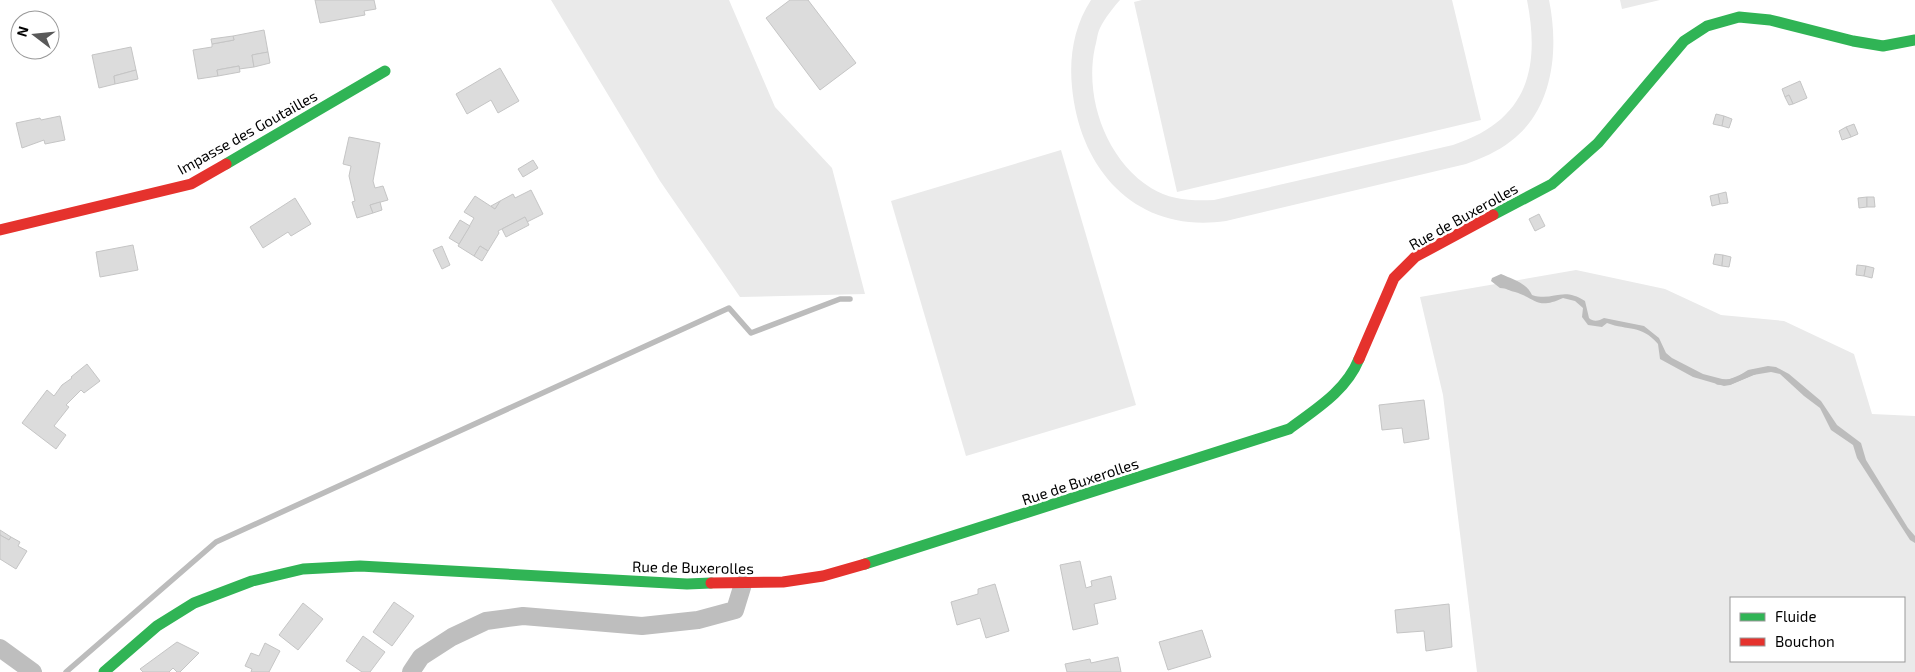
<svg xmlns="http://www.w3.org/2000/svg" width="1915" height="672" font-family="'Exo 2',sans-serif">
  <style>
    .green { fill: #eaeaea; fill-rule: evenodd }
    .water { fill: #bcbcbc }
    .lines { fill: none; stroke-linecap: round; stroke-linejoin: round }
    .stream { stroke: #bcbcbc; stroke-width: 5.5 }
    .building { fill: #dcdcdc; stroke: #c5c5c5 }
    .street { stroke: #bebebe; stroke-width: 18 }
    .fast { stroke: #30b455; stroke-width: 11 }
    .jam { stroke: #e5322d; stroke-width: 11 }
    .labels { text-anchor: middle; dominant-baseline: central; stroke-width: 5; stroke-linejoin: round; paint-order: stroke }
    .street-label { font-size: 15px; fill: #000; stroke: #fff }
  </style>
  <rect width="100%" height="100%" fill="#fff"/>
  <g class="green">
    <polygon points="551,0 729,0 775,107 832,168 865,294 740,297 660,181"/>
    <path d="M1091 0H1120C1113 8 1105 18 1100 28 1097 34 1097 41 1095 47 1084 97 1106 160 1151 188 1170 200 1191 201 1214 200L1453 145C1526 121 1541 71 1527 0H1549C1559 48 1554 109 1511 141 1497 152 1482 158 1466 164L1226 221C1138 234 1080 172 1072 87 1069 57 1074 26 1091 0Z"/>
    <polygon points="1142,0 1452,0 1481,120 1177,192 1134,2"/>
    <polygon points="1620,0 1660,0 1622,9"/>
    <polygon points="1061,150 1136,405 966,456 891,201"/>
    <path d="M1576 270 1665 289 1721 315 1784 321 1854 354 1872 414 1915 416V672H1477L1443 395 1420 297ZM1731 598H1904V661H1731Z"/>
  </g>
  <path class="water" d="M1501 274C1512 279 1527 283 1532 295 1553 302 1562 286 1585 301L1589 318C1593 322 1599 321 1604 318L1644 326 1659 338 1666 353 1672 358 1703 374 1726 380 1737 377 1748 370 1768 366 1776 367 1789 374 1821 401 1837 425 1861 443 1866 460 1908 528 1915 536V543L1910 540 1857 458 1853 445 1831 430 1820 408 1804 396 1780 374 1771 372 1753 375 1730 385 1724 386 1693 377 1660 359 1658 344C1641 324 1628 331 1607 323L1602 327 1588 325 1582 317 1583 308 1575 301 1563 298C1537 310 1537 299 1515 292 1509 291 1507 288 1500 288L1491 281 1492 278Z"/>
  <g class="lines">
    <g class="stream">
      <polyline points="1718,382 1730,382 1754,372"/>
      <polyline points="66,672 216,542 729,308 751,333 840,299 850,299"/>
    </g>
  </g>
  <g class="building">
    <polygon points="315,0 374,0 376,9 364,11 365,15 320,23"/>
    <polygon points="790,0 808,0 856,63 820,90 766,18"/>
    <polygon points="264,30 268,52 252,55 254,67 239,69 239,66 217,70 218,76 198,79 193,50 212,47 212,44 234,40 233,36"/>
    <polygon points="233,36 234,40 212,44 211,39"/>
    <polygon points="131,47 136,70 114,76 115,84 99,88 92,55"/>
    <polygon points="268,52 270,63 254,67 252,55"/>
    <polygon points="239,66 240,72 218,76 217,70"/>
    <polygon points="500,68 519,101 498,113 491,100 467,114 456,94"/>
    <polygon points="136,70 138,79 115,84 114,76"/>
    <polygon points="1800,81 1807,98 1793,104 1789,95 1785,97 1782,89"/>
    <polygon points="1789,95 1793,104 1789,105 1785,97"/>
    <polygon points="1716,114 1724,116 1722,126 1713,124"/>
    <polygon points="60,116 65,140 45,144 44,140 22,148 16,123 40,118 41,120"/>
    <polygon points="1724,116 1732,119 1729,128 1722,126"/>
    <polygon points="1854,124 1858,134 1851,137 1846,127"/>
    <polygon points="1846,127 1851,137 1842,140 1839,131"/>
    <polygon points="349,137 380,143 373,181 375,188 383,186 388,200 370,205 373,213 357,218 352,202 355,201 349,176 351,166 343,164"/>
    <polygon points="533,160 538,168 523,177 518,169"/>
    <polygon points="531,190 543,214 527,222 525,217 498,231 499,233 488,251 480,246 474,256 458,246 474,218 464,212 475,196 495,209 500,201 513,194 515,198"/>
    <polygon points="1726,192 1728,203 1720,204 1718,194"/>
    <polygon points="1718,194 1720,204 1712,206 1710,196"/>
    <polygon points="1867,197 1867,207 1859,208 1858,198"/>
    <polygon points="1867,197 1874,197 1875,207 1867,207"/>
    <polygon points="295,198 311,224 291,236 288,232 263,248 250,227"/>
    <polygon points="500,201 495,209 491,206"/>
    <polygon points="380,202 382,210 373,213 370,205"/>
    <polygon points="1539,214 1545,226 1535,231 1529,219"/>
    <polygon points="525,217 529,225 506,237 502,229"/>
    <polygon points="460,220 470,226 459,244 449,238"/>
    <polygon points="133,245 138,270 100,277 96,252"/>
    <polygon points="442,246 450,265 442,269 433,250"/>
    <polygon points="480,246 488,251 482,261 474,256"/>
    <polygon points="1715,254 1723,255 1722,266 1713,264"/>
    <polygon points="1723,255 1731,257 1729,267 1722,266"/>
    <polygon points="1857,265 1866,266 1864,276 1856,275"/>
    <polygon points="1866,266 1874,268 1872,278 1864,276"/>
    <polygon points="87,364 100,381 84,393 81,390 66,405 69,407 54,426 66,435 56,449 22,423 47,390 54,396 62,385 72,378 71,377"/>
    <polygon points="1424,400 1429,439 1404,443 1402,428 1382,430 1379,405"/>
    <polygon points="0,530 11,537 9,540 0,535"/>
    <polygon points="0,535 9,540 11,537 20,542 18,546 27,551 16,569 0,559"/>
    <polygon points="1080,561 1086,588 1092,586 1091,581 1111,576 1116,599 1094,604 1098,624 1073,630 1060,565"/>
    <polygon points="995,584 1009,631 986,638 980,618 957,625 951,602 978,594 978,589"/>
    <polygon points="394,602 414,616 392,646 373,632"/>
    <polygon points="303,603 323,619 298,650 279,635"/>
    <polygon points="1449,604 1452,647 1426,651 1424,631 1397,633 1395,610"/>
    <polygon points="1202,630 1211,657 1168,670 1159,642"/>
    <polygon points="363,636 385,652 370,672 362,672 346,661"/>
    <polygon points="177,642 199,653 180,672 177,672 173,668 169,672 143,672 140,669"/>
    <polygon points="265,643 280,651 269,672 251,672 252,669 245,666 251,653 259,656"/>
    <polygon points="1118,657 1121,672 1067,672 1065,664 1090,659 1091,663"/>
  </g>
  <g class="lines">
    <g class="street">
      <polyline points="0,648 33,672"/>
      <polyline points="411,672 421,657 452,637 486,621 523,616 642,626 698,620 735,610 743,584"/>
    </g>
    <g class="fast">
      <polyline points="226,164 385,71"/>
      <polyline points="1493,215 1552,184 1598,143 1684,41 1707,26 1739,17 1770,20 1853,41 1883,46 1915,40"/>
      <path d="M865 564 1289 429C1316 409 1346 391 1359 359"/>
      <polyline points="104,672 157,626 194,603 252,581 303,569 360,566 687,584 711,583"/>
    </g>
    <g class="jam">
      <polyline points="0,230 191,184 226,164"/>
      <polyline points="1359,359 1394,278 1415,257 1493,215"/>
      <polyline points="711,583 783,582 823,576 865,564"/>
    </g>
  </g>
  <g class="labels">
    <g class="street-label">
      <text transform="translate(247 132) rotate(-29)">Impasse des Goutailles</text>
      <text transform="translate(1463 216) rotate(-29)">Rue de Buxerolles</text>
      <text transform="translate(1080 481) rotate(-18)">Rue de Buxerolles</text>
      <text transform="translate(693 567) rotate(1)">Rue de Buxerolles</text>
    </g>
  </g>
  <rect x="1730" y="597" width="175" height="65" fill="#ffffff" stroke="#999999"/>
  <rect x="1740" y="613" width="25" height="8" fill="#30b455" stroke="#999999"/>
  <text x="1775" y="622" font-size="15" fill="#000000">Fluide</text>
  <rect x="1740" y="638" width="25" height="8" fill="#e5322d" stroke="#999999"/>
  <text x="1775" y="647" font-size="15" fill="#000000">Bouchon</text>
  <g transform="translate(35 35) rotate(286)"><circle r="24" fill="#ffffff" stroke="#999999"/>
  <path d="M0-4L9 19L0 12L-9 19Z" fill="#595959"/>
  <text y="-8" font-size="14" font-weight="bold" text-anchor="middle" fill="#000000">N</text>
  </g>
</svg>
